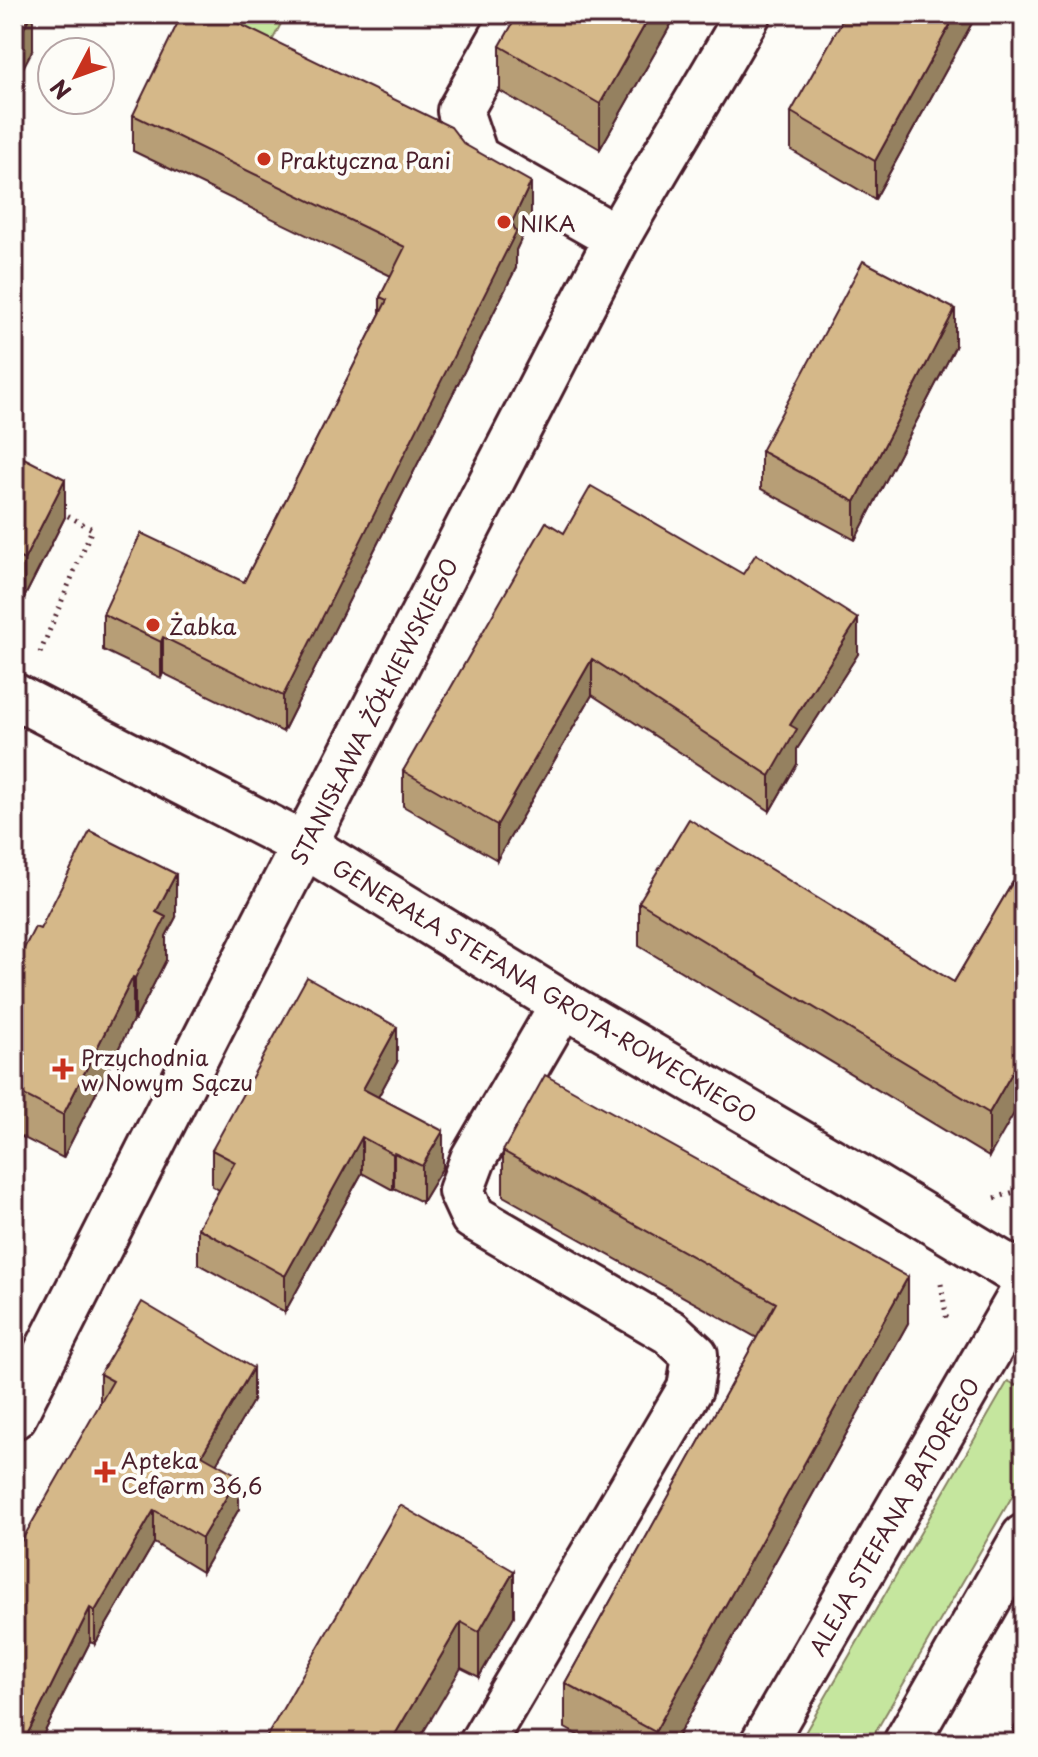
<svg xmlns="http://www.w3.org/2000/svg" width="1038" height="1757" font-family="'Playpen Sans',sans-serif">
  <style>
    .green { fill: #c5e69e; stroke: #888264; stroke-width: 2 }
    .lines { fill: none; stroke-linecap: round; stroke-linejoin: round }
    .street-casing { stroke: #4a1f2b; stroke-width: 50 }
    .secondary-casing { stroke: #4a1f2b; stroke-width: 50 }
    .path { stroke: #4a1f2b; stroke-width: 5; stroke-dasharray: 2 6; stroke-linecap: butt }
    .street { stroke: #fdfcf7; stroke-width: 44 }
    .secondary { stroke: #fdfcf7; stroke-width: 44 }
    .wall { fill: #b79e76; stroke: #4a1f2b; stroke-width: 2 }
    .shaded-wall { fill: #958160; stroke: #4a1f2b; stroke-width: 2 }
    .building { fill: #d5b889; stroke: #4a1f2b; stroke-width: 2 }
    .poi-dot { fill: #c8321e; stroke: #fdfcf7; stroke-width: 3 }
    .labels { text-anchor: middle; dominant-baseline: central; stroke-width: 8; stroke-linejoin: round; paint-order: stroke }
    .poi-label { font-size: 22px; fill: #4a1f2b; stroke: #fdfcf7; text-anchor: start }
    .street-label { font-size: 22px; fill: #4a1f2b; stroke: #fdfcf7 }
  </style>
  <rect width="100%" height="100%" fill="#fdfcf7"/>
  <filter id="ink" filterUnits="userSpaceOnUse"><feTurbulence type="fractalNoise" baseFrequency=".0125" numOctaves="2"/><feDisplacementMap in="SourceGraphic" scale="16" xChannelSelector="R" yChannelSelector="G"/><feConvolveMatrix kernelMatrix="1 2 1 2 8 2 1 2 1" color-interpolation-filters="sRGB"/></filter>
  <g filter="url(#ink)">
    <g class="green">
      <polygon points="212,14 286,14 271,43"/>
      <polygon points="1008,1381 1024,1390 1024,1476 869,1743 799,1743"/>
    </g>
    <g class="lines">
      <defs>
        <g id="street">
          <polyline points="515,14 460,111 476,158 617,238"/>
          <polyline points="14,696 304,845 563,1004 857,1176 1024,1277"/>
          <path d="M14 1416 264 923 617 238C659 163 705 90 748 14"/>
          <polyline points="482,1743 690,1389 695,1355 670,1332 473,1217 461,1191 473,1159 563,1004"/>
        </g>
        <g id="secondary">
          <polyline points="763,1743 1024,1290"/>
          <polyline points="906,1743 1024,1537"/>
        </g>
      </defs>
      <use href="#street" class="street-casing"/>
      <use href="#secondary" class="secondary-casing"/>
      <g class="path">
        <polyline points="40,653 92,529 61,512"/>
        <polyline points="995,1198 1024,1189"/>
        <polyline points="941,1284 947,1321"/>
      </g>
      <use href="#street" class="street"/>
      <use href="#secondary" class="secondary"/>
    </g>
    <g class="wall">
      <polygon points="677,14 600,149 500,91 500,46"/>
      <polygon points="977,14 875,199 791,150 791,112"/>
      <polygon points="133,115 464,144 531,218 516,250 516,268 283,732 163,673 161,678 103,650 103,614 244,582 380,314 380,297 391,276 133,151"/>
      <polygon points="955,347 855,540 761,489 761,451"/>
      <polygon points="14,453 65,517 24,598 14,593"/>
      <polygon points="564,533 858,654 797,749 797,764 770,811 592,695 497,860 403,806 403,771"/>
      <polygon points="1024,863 989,1157 639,946 639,902 954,982"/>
      <polygon points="176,917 166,936 166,960 135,1021 133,1020 63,1158 14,1133 14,968 40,929"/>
      <polygon points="397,1062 378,1097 443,1167 422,1202 394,1188 393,1190 362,1173 285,1312 198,1264 198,1228 219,1190 212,1186 212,1150"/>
      <polygon points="503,1151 908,1323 674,1743 592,1743 565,1728 565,1683 757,1338 503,1196"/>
      <polygon points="100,1374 253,1401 216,1463 239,1509 202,1572 154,1543 95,1644 90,1642 39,1743 14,1743 100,1403"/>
      <polygon points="400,1505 514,1616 479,1677 461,1668"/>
    </g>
    <g class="shaded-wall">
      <polygon points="31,14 33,14 33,49 14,85 14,47"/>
      <polygon points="651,14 677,14 600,149 600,104"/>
      <polygon points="956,14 977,14 875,199 875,161"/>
      <polygon points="531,182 531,218 516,250 516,268 283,732 283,696"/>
      <polygon points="955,309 955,347 855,540 855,502"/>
      <polygon points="65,479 65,517 24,598 24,560"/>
      <polygon points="858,619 858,654 797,749 797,764 770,811 770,776 790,725"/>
      <polygon points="163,637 163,673 161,678 161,642"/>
      <polygon points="592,659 592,695 497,860 497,825"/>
      <polygon points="176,874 176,917 166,936 166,960 135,1021 135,978 156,912"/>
      <polygon points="133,977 133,1020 63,1158 63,1115"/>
      <polygon points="397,1027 397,1062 363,1125 363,1089"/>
      <polygon points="1024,1052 1024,1096 989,1157 989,1113"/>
      <polygon points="443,1131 443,1167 422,1202 422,1166"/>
      <polygon points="362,1137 362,1173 285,1312 285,1276"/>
      <polygon points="394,1153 394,1188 393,1190 393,1154"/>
      <polygon points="908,1277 908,1323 674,1743 655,1743 655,1732"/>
      <polygon points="253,1368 253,1401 202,1488 202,1455"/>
      <polygon points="239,1476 239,1509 202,1572 202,1538"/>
      <polygon points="154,1510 154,1543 95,1644 95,1611"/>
      <polygon points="514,1571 514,1616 479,1677 479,1632"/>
      <polygon points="90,1608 90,1642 39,1743 23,1743"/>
      <polygon points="461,1622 461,1668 417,1743 390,1743"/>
    </g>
    <g class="building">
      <polygon points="14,14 31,14 14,47"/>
      <polygon points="182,14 219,14 451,127 464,144 531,182 512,222 516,232 283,696 163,637 161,642 103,614 141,533 244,582 387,300 380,297 405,247 133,115"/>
      <polygon points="518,14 651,14 600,104 500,46"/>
      <polygon points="846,14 956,14 875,161 791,112"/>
      <polygon points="863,261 955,309 855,502 761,451"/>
      <polygon points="14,453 65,479 24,560 14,555"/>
      <polygon points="591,486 743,574 756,554 858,619 790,725 797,729 770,776 592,659 497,825 403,771 546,522 564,533"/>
      <polygon points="689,819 954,982 1024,863 1024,1052 989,1113 639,902"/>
      <polygon points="90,831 176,874 156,912 166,917 135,978 133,977 63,1115 14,1090 14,968 35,927 40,929"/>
      <polygon points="307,977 397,1027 363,1089 443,1131 422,1166 394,1153 393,1154 362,1137 285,1276 198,1228 235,1162 212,1150"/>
      <polygon points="545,1075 908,1277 655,1732 565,1683 776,1303 503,1151"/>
      <polygon points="142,1302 253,1368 202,1455 239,1476 202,1538 154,1510 95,1611 90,1608 23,1743 14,1743 14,1554 113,1381 100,1374"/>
      <polygon points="400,1505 514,1571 479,1632 461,1622 390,1743 263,1743"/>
      <polygon points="1024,1710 1024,1743 1008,1743 1015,1731 1013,1730"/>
    </g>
  </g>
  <g class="poi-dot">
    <circle cx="264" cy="159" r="8"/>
    <circle cx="504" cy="222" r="8"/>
    <circle cx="153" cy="625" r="8"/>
    <path d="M59 1057h8v8h8v8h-8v8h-8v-8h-8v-8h8z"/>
    <path d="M101 1460h8v8h8v8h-8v8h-8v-8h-8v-8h8z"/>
  </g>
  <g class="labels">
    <g class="poi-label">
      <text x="280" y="159">Praktyczna Pani</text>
      <text x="520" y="222">NIKA</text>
      <text x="169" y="625">Żabka</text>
      <text x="81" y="1056">Przychodnia<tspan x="81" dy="25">w Nowym Sączu</tspan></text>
      <text x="121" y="1459">Apteka<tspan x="121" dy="25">Cef@rm 36,6</tspan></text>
    </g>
    <g class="street-label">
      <text transform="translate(373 711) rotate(-63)">STANISŁAWA ŻÓŁKIEWSKIEGO</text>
      <text transform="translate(545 990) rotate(31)">GENERAŁA STEFANA GROTA-ROWECKIEGO</text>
      <text transform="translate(893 1516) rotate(-60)">ALEJA STEFANA BATOREGO</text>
    </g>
  </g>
  <rect width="1038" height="1757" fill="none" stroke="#fdfcf7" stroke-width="48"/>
  <rect x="24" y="24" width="990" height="1709" fill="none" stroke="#4a1f2b" stroke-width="3" filter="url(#ink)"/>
  <g transform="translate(76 76) rotate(229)"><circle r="38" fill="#fdfcf7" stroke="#b5a4a5" stroke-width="2"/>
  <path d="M0-6L14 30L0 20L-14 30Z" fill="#c8321e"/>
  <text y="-12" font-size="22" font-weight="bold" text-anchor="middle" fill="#4a1f2b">N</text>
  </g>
</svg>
